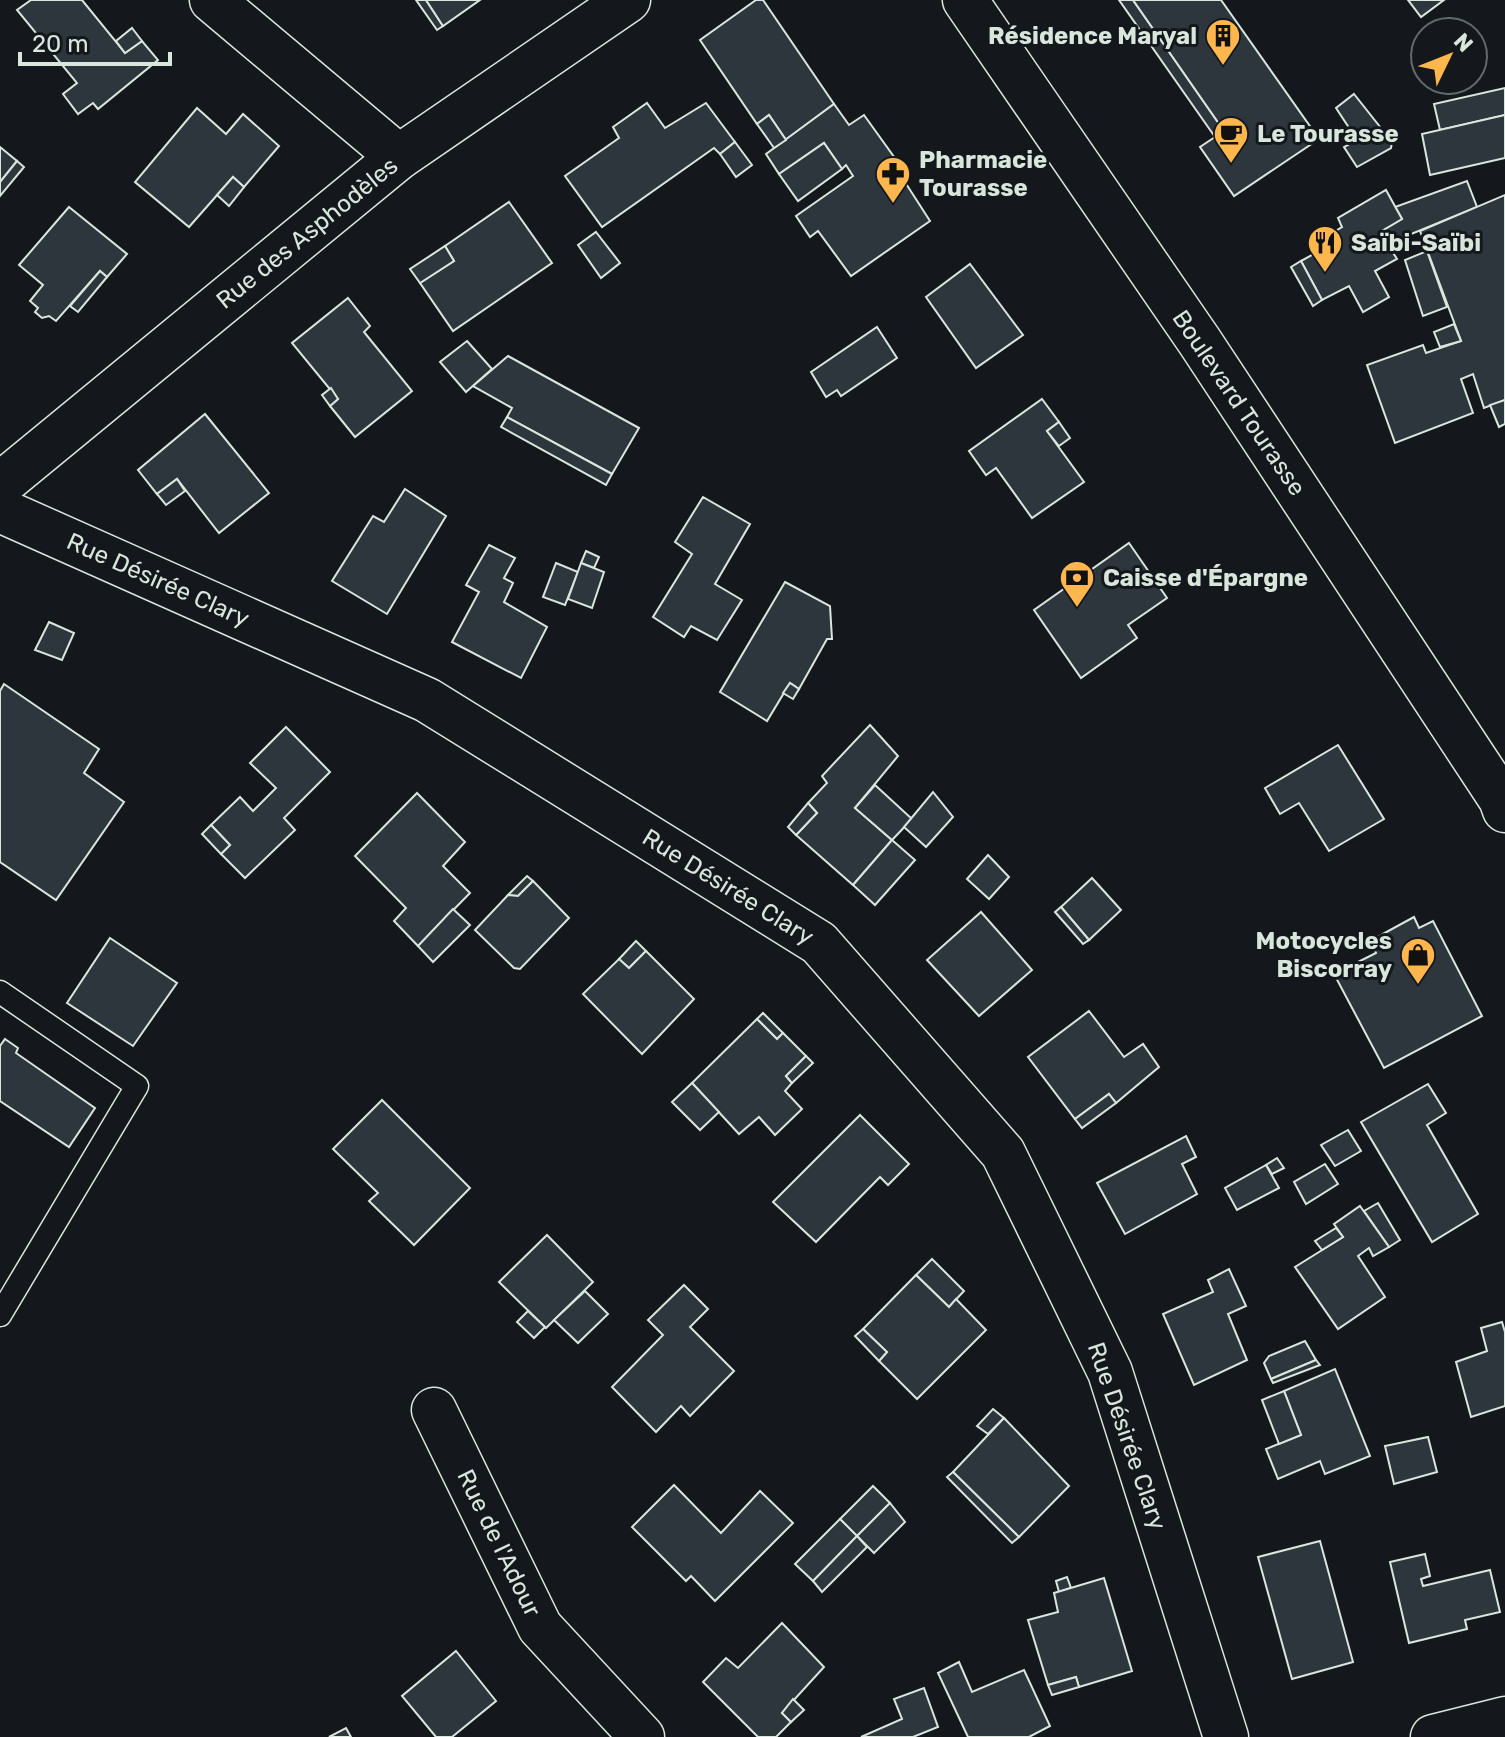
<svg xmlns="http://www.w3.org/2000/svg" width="1505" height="1737" font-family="Rubik,sans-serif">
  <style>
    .building { fill: #2c363c; stroke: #d8e6dc; stroke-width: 2 }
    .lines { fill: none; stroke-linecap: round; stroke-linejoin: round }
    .service-casing { stroke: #d8e6dc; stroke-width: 25 }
    .minor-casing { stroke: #d8e6dc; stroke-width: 47 }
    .secondary-casing { stroke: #d8e6dc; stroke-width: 47 }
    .service { stroke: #14181c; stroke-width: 22 }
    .minor { stroke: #14181c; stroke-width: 44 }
    .secondary { stroke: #14181c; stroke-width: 44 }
    .labels { text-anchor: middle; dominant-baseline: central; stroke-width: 6; stroke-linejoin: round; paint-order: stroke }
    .poi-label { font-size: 24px; font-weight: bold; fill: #d8e6dc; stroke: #14181c; text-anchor: start }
    .street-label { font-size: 24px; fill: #d8e6dc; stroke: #14181c }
  </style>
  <rect width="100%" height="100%" fill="#14181c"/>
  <g class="building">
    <polygon points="31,0 82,0 125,53 142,41 158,60 98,109 93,103 78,114 63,94 77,83 17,10"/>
    <polygon points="416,0 426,0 443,26 437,30"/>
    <polygon points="426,0 480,0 443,26"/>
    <polygon points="756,0 763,0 834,104 786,140 769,115 757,124 700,40"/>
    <polygon points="1119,0 1133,0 1224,131 1215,137"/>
    <polygon points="1133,0 1221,0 1319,139 1234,196 1200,147 1224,131"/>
    <polygon points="1408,0 1444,0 1421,17"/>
    <polygon points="132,28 142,41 125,53 116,41"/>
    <polygon points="1505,88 1505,115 1440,130 1434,104"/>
    <polygon points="1354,94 1392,142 1391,148 1357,167 1344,147 1357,140 1336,108"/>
    <polygon points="647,103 665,128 706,103 735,142 720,154 714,148 602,227 565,176 619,138 613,127"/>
    <polygon points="834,104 849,125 864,115 907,175 903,179 930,221 851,276 818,231 810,237 796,216 853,176 846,165 842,169 824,143 779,174 766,154"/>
    <polygon points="197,108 226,134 243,114 279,146 244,187 233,177 189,227 135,182"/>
    <polygon points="769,115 786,140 774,148 757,124"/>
    <polygon points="1505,115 1505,158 1430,175 1422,134"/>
    <polygon points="735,142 752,165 736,177 720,154"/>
    <polygon points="824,143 842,169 798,201 779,174"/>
    <polygon points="0,147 17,161 0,182"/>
    <polygon points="17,161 24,167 0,196 0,182"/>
    <polygon points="233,177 244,187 229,206 217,195"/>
    <polygon points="1467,181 1477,207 1387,244 1380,232 1402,219 1395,207"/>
    <polygon points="1386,190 1402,219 1380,232 1397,259 1375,271 1389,297 1363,312 1349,286 1322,300 1301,261 1330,245 1327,236 1342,227 1338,218"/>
    <polygon points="1505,195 1505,400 1484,408 1473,374 1461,379 1473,413 1395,443 1367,365 1423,345 1426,353 1461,341 1420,231"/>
    <polygon points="509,202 552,263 453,331 420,283 454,261 445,246"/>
    <polygon points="69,207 127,254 107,277 100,271 56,321 49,316 42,318 35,312 38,308 30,301 43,285 19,265"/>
    <polygon points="596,232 620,263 601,278 578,245"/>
    <polygon points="445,246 454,261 420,283 410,269"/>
    <polygon points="1427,251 1447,307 1423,316 1405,260"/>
    <polygon points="1301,261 1322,300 1313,306 1291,267"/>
    <polygon points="970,264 1023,335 976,368 926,297"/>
    <polygon points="100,271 107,277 78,312 70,306"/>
    <polygon points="348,298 370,326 364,332 412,391 355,437 330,406 338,399 292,343"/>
    <polygon points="1454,324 1461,341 1440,347 1434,332"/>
    <polygon points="877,327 897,358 841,396 837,390 826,397 811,372"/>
    <polygon points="467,341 492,369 466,392 440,362"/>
    <polygon points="508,356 639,428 612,474 507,417 512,408 473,386"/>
    <polygon points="331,388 338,399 330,406 322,395"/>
    <polygon points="1042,399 1059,422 1047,431 1084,482 1032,518 996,468 986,475 969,451"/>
    <polygon points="1505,400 1505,424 1499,427 1490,405"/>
    <polygon points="205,414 269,493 219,533 177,479 157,494 138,470"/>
    <polygon points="507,417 612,474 606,485 501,427"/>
    <polygon points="1059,422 1070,438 1059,446 1047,431"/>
    <polygon points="177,479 185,491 166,505 157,494"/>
    <polygon points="405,489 446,516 387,614 332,581 373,516 384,522"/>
    <polygon points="703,497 750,524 715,584 742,600 717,640 691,626 684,637 653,617 692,554 675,542"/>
    <polygon points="1129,543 1167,598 1128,625 1137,638 1081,678 1034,610"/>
    <polygon points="489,545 515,558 504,578 513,583 504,602 547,627 521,678 452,642 479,592 466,585"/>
    <polygon points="586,551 599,557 594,568 581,563"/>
    <polygon points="556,563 578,572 565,605 543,597"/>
    <polygon points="581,563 604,572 592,608 568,599"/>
    <polygon points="785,582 830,606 832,639 827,639 799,689 790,683 767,721 720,692"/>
    <polygon points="49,622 74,633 62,660 35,650"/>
    <polygon points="790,683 799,689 793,699 783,693"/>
    <polygon points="4,684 99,749 84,773 124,802 56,900 0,862 0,691"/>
    <polygon points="870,725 898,756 855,808 892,840 853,885 796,835 817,813 808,803 827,783 822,776"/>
    <polygon points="286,727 330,772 284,818 295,830 245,878 221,854 230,845 211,825 240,797 253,811 276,788 250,763"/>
    <polygon points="1338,745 1384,819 1329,851 1299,803 1280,814 1265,788"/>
    <polygon points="875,785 912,819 892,840 855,808"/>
    <polygon points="933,792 953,817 926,847 904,827"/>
    <polygon points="417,793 465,842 443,866 470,893 418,946 394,921 406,908 355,856"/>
    <polygon points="808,803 817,813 796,835 788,827"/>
    <polygon points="211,825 230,845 221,854 202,834"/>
    <polygon points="892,840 915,860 875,905 853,885"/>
    <polygon points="988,855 1009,877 989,899 967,879"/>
    <polygon points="527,876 533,881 518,896 508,895"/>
    <polygon points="1092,878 1121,910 1089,940 1061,907"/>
    <polygon points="533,881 569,918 520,969 514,968 475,930 508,895 518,896"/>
    <polygon points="1061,907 1089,940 1083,944 1055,912"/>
    <polygon points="453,909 470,925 433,962 418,946"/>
    <polygon points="981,912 1032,970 979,1016 927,960"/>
    <polygon points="1414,917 1419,928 1433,921 1482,1016 1384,1068 1334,974 1376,953 1370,941"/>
    <polygon points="110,938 177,983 133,1046 67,1003"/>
    <polygon points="636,941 646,951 629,968 619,959"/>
    <polygon points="646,951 694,999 642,1054 583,994 619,959 629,968"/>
    <polygon points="1089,1011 1124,1057 1143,1044 1159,1067 1116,1103 1109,1094 1075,1119 1028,1057"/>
    <polygon points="763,1013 783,1033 777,1039 757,1019"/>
    <polygon points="757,1019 777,1039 783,1033 806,1056 786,1076 792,1083 785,1091 802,1109 775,1135 759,1117 739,1134 692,1083"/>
    <polygon points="5,1039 18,1048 16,1053 95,1108 69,1147 0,1101 0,1046"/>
    <polygon points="806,1056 813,1063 792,1083 786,1076"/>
    <polygon points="692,1083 719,1112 700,1130 672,1102"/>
    <polygon points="1428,1084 1446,1113 1427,1125 1478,1214 1432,1242 1361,1122"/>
    <polygon points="1109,1094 1116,1103 1082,1128 1075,1119"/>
    <polygon points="382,1100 470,1188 414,1245 369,1201 378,1193 333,1149"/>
    <polygon points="860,1115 909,1164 888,1185 880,1177 816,1242 773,1202"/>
    <polygon points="1348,1130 1361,1151 1335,1166 1321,1145"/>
    <polygon points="1186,1136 1196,1157 1182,1164 1197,1194 1125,1234 1097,1183"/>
    <polygon points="1277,1158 1284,1168 1272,1174 1266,1165"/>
    <polygon points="1325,1164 1338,1184 1306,1204 1294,1182"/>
    <polygon points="1266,1165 1279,1188 1237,1210 1225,1188"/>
    <polygon points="1378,1203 1400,1240 1389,1247 1364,1211"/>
    <polygon points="1360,1206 1389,1247 1373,1256 1369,1248 1358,1256 1385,1297 1338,1329 1295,1267 1343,1237 1334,1224"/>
    <polygon points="1336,1228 1343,1237 1322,1250 1315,1241"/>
    <polygon points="547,1235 593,1282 546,1328 499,1282"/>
    <polygon points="932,1259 964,1291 949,1307 916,1275"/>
    <polygon points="1229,1269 1246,1306 1228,1314 1247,1360 1194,1385 1163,1314 1213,1292 1208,1280"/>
    <polygon points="916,1275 949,1307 956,1299 986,1330 917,1399 879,1361 887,1352 863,1329"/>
    <polygon points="684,1285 708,1309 690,1327 734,1371 690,1416 681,1406 656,1432 612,1387 663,1335 648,1320"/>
    <polygon points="585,1291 608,1314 578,1343 554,1320"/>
    <polygon points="528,1311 545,1327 534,1338 517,1322"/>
    <polygon points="1502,1322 1505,1332 1505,1406 1471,1417 1456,1362 1487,1351 1481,1328"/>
    <polygon points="863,1329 887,1352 879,1361 855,1336"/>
    <polygon points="1305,1341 1316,1360 1271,1379 1264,1363 1269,1356"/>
    <polygon points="1316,1360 1320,1365 1273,1383 1271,1379"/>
    <polygon points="1335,1369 1370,1456 1325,1474 1320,1461 1278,1479 1266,1449 1301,1435 1284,1391"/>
    <polygon points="1284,1391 1301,1435 1279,1444 1262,1400"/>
    <polygon points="993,1409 1004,1418 988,1434 977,1426"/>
    <polygon points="1004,1418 1069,1486 1019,1537 953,1472"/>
    <polygon points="1428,1437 1437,1472 1394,1484 1385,1446"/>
    <polygon points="953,1472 1019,1537 1012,1543 947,1477"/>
    <polygon points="674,1485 721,1533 760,1491 793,1523 715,1601 691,1576 686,1581 632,1527"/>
    <polygon points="873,1486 890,1503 857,1536 840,1519"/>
    <polygon points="890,1503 905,1522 874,1553 857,1536"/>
    <polygon points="840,1519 857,1536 813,1581 795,1564"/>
    <polygon points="857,1536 867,1547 822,1592 813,1581"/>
    <polygon points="1320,1541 1353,1662 1292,1679 1258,1557"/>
    <polygon points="1425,1554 1430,1576 1421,1579 1423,1586 1490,1570 1500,1612 1465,1620 1467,1629 1409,1643 1390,1562"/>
    <polygon points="1067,1577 1071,1588 1059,1592 1056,1581"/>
    <polygon points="1104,1578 1132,1671 1079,1687 1076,1677 1048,1685 1028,1620 1058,1612 1054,1593"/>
    <polygon points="782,1623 824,1667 782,1713 791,1722 776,1737 758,1737 703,1682 726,1658 738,1668"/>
    <polygon points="456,1651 496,1701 452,1737 436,1737 402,1696"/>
    <polygon points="959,1662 972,1692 1024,1670 1050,1726 1029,1737 968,1737 938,1673"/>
    <polygon points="1076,1677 1079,1687 1052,1695 1048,1685"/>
    <polygon points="924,1688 938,1727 913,1737 861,1737 902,1719 894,1699"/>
    <polygon points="793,1699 804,1710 791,1722 782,1713"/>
    <polygon points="346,1728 351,1737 329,1737"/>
  </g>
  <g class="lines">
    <defs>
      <polyline id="service" points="0,992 137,1086 0,1315"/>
      <g id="minor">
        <polyline points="212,0 399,157"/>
        <polyline points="0,485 399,157 628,0"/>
        <polyline points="0,510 427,700 819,943 1003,1153 1110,1372 1226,1737"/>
        <polyline points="434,1410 540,1627 642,1737"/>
        <polyline points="1433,1737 1505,1719"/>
      </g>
      <polyline id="secondary" points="965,0 1200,342 1501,799 1505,810"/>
    </defs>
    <use href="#service" class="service-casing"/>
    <use href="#minor" class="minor-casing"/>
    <use href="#secondary" class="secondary-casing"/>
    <use href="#service" class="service"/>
    <use href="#minor" class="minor"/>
    <use href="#secondary" class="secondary"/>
  </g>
  <defs>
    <symbol id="building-pin" viewBox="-11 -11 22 30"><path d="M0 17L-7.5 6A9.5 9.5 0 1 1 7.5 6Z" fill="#ffb74d" stroke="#14181c"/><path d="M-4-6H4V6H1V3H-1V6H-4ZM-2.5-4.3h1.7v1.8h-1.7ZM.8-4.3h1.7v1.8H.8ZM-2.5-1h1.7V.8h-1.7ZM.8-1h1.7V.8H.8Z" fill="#111"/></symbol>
    <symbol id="cafe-pin" viewBox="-11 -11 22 30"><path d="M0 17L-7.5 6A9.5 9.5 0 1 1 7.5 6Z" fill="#ffb74d" stroke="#14181c"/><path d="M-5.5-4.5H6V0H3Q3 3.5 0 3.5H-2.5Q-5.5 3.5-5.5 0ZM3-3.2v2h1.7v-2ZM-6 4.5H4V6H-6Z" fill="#111"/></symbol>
    <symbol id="pharmacy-pin" viewBox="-11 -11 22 30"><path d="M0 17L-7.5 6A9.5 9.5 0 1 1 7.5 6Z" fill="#ffb74d" stroke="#14181c"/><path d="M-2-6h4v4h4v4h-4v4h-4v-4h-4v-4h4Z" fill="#111"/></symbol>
    <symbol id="restaurant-pin" viewBox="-11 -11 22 30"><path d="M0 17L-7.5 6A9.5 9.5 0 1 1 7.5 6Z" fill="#ffb74d" stroke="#14181c"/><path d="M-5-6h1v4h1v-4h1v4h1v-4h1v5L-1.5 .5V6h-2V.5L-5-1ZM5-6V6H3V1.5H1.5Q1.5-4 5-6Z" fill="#111"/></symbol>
    <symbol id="bank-pin" viewBox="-11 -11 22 30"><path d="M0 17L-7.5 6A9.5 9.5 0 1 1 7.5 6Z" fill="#ffb74d" stroke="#14181c"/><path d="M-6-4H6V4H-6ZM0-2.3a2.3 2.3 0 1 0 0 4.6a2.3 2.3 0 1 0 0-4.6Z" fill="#111"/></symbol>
    <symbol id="shop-pin" viewBox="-11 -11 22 30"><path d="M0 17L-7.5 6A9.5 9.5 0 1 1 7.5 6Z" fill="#ffb74d" stroke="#14181c"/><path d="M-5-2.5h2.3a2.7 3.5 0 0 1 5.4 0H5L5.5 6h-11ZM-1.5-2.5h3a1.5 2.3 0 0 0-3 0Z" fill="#111"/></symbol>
  </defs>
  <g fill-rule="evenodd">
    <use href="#building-pin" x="1203" y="16" width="40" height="54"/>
    <use href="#cafe-pin" x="1211" y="114" width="40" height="54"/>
    <use href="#pharmacy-pin" x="873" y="154" width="40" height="54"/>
    <use href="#restaurant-pin" x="1305" y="223" width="40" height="54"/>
    <use href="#bank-pin" x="1057" y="558" width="40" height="54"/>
    <use href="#shop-pin" x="1398" y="935" width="40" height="54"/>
  </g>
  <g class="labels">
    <g class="poi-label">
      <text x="1197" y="36" text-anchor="end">Résidence Maryal</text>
      <text x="1257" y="134">Le Tourasse</text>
      <text x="919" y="160">Pharmacie<tspan x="919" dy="28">Tourasse</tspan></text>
      <text x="1351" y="243">Saïbi-Saïbi</text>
      <text x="1103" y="578">Caisse d'Épargne</text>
      <text x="1392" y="941" text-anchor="end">Motocycles<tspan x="1392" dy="28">Biscorray</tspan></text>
    </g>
    <g class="street-label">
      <text transform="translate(307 233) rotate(-39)">Rue des Asphodèles</text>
      <text transform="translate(1239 403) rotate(56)">Boulevard Tourasse</text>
      <text transform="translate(158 580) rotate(24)">Rue Désirée Clary</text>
      <text transform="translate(728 887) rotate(32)">Rue Désirée Clary</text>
      <text transform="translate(1127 1436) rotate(71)">Rue Désirée Clary</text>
      <text transform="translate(499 1543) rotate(64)">Rue de l'Adour</text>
    </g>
  </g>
  <g transform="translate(1449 56) rotate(47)"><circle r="38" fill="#14181c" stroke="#626a69" stroke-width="2"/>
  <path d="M0-6L14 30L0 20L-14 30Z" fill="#ffb74d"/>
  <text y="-12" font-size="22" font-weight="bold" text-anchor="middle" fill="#d8e6dc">N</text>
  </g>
  <path d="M20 52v12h150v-12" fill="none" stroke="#d8e6dc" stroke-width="4"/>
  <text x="32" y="52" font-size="24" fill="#d8e6dc" stroke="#14181c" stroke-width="6" paint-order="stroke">20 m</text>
</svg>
